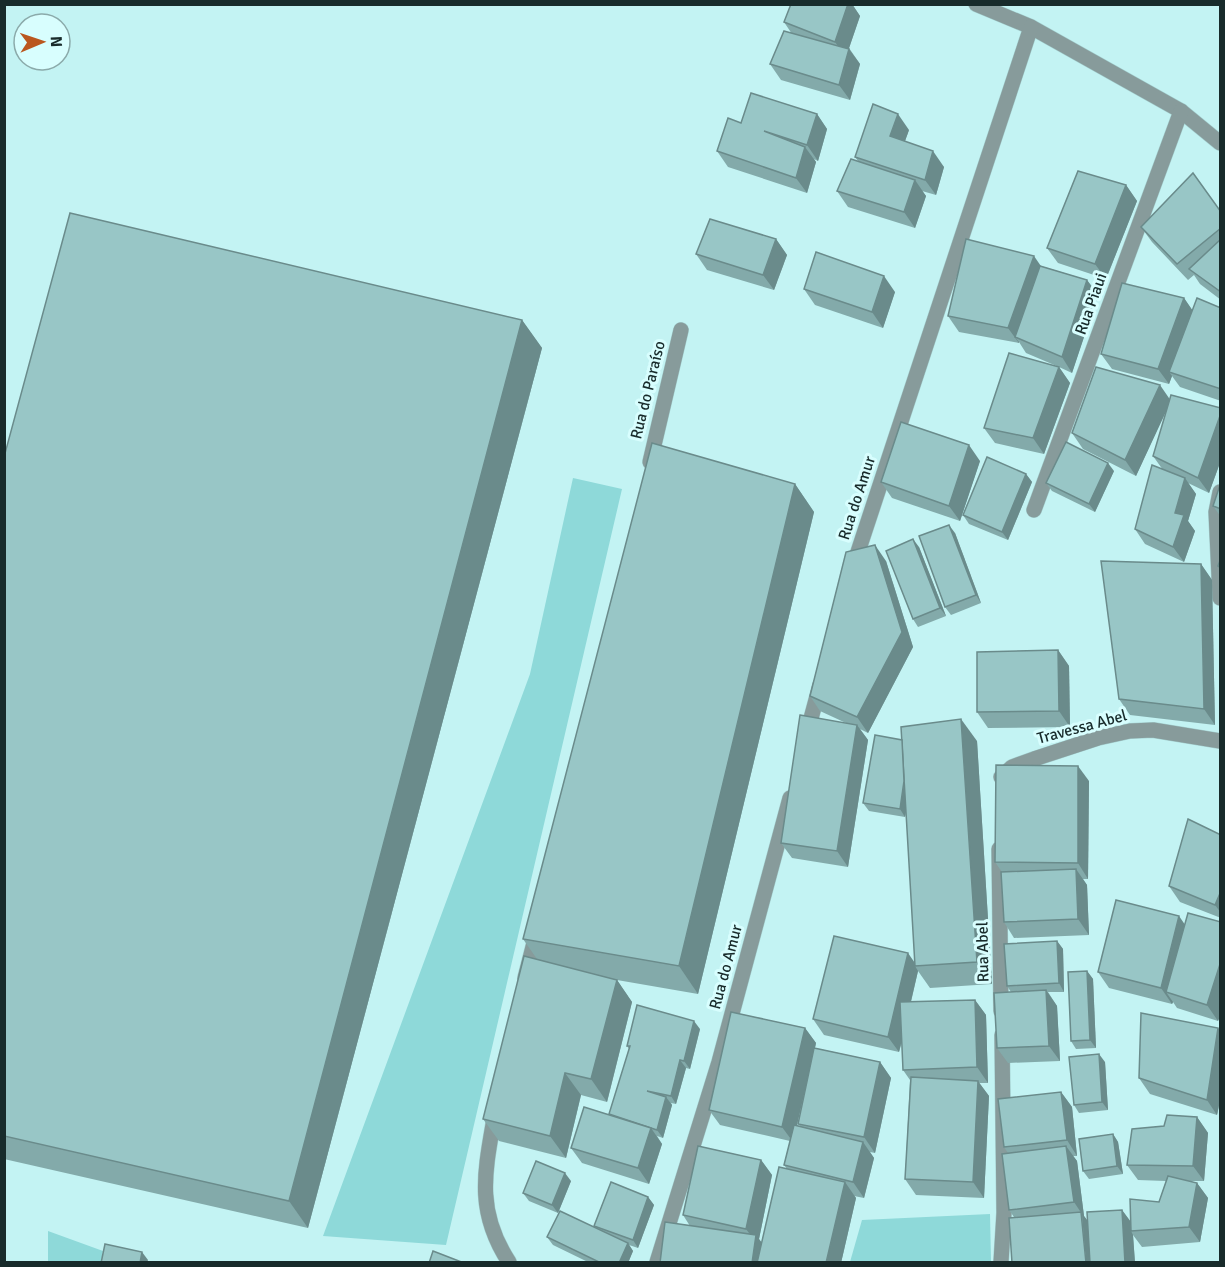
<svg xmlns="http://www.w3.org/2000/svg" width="1225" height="1267" font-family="Signika,sans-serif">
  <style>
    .green { fill: #8ed9d9 }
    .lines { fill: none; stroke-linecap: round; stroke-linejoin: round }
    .minor-casing { stroke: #a4cfcf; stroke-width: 16 }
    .minor { stroke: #879b9b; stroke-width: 15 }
    .wall { fill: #83aaaa; fill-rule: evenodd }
    .shaded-wall { fill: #6a8b8b }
    .building { fill: #98c6c6; stroke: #6a8b8b; stroke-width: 1.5 }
    .labels { text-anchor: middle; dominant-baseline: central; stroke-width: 6; stroke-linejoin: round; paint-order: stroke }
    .street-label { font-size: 16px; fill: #182b2b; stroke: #d8fefe }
  </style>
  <rect width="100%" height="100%" fill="#c3f3f3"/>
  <g class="green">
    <polygon points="573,478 622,489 446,1245 323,1236 530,674"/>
    <polygon points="990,1214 991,1262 850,1262 862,1220"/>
    <polygon points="48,1231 103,1251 101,1262 48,1262"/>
  </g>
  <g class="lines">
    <defs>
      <g id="minor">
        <polyline points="976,4 1031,27 1181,111 1220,143"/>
        <polyline points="650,462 681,330"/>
        <polyline points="1220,492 1216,512 1220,598"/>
        <polyline points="1034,510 1181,111"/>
        <polyline points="853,567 1031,27"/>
        <polyline points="806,737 820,685"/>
        <polyline points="1001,777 1012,767 1034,759 1098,738 1130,731 1153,730 1220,741"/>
        <polyline points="999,849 1001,1011"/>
        <polyline points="525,978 537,931"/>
        <path d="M495 1113C485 1171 475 1210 509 1262"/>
        <polyline points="657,1262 719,1062 790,798"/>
        <polyline points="1001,1262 1004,1213 1002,1035"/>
      </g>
    </defs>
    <use href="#minor" class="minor-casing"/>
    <use href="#minor" class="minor"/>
  </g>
  <g class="wall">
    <polygon points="791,4 852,4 860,16 849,48 860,64 850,100 781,80 770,64 792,34 784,22"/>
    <polygon points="817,114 827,129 818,161 814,159 816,162 807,193 728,167 717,151 741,123"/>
    <polygon points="909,130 905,141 944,167 936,195 922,191 926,196 915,228 848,207 837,191 858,161 855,157"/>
    <polygon points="1126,185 1137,201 1106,279 1058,263 1047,248"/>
    <polygon points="1221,212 1221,300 1200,284 1194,275 1188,280 1152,242 1141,227"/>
    <polygon points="776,239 787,255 774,290 707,270 696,254"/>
    <polygon points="1041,266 1087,280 1098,295 1072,373 1059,367 1070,383 1044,454 995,443 984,428 1059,367 1026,353 1019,342 1019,343 959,332 948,316"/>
    <polygon points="804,289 895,292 883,328 815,305"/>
    <polygon points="1184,298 1192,310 1221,308 1221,401 1180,387 1172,376 1169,384 1112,369 1101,354"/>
    <polygon points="522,320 542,348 308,1228 4,1159 4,457"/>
    <polygon points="1170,399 1221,408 1221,460 1209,493 1188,483 1196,494 1188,521 1195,531 1184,562 1145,544 1135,529 1163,470 1153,456 1167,408 1136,476 1083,449 1072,433"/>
    <polygon points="980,461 960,521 892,498 881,482"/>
    <polygon points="1114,471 1095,512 1052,491 1046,483"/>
    <polygon points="1026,474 1032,482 1008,540 969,524 963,515"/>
    <polygon points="1221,482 1221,517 1213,506"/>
    <polygon points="795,484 814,512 698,994 617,980 632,1002 607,1102 581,1095 566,1158 499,1141 483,1119 537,959 523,939"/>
    <polygon points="955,533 981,603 951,615 945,607"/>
    <polygon points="919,547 946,616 918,627 913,619"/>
    <polygon points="886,561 913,647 868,733 860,729 868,740 848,867 792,858 781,843 846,723 820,711 810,696"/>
    <polygon points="1201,564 1212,580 1215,725 1130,715 1119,699"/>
    <polygon points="1058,650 1069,666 1070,727 988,728 977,712"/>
    <polygon points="902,740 977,741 992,984 930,988 918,971 911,1002 975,1000 986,1015 988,1083 979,1083 989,1096 984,1198 916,1195 905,1179 910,1080 903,1070 902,1042 899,1052 824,1035 813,1019 915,963 906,812 905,817 869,811 863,803"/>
    <polygon points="1089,781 1088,879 1083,879 1087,885 1089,935 1014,938 1004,922 1002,872 995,862"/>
    <polygon points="1221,835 1221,918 1180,902 1169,886"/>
    <polygon points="1221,922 1221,1014 1218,1021 1177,1008 1173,1002 1172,1004 1109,988 1098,972 1185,924"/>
    <polygon points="1057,941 1063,949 1064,992 1048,992 1057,1006 1060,1061 1008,1063 997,1048 1011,992 1007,986"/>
    <polygon points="1087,971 1093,979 1096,1048 1076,1049 1071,1041"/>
    <path d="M731 1012 805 1028 816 1043 815 1048 880 1062 891 1078 875 1153 870 1152 874 1158 864 1198 854 1196 856 1198 841 1263H660L665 1222 690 1226 683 1215 698 1146 761 1160 772 1175 759 1239 762 1243 779 1167 787 1169 784 1165 790 1141 720 1125 709 1110ZM810 1067 798 1124 800 1126 797 1125Z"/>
    <polygon points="1218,1028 1221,1031 1221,1096 1217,1115 1150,1094 1139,1078"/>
    <polygon points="700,1029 690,1069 686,1068 676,1104 671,1103 672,1105 663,1138 657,1136 662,1144 649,1184 582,1163 571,1148 609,1115 629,1049 627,1046"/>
    <polygon points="1105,1062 1108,1110 1079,1113 1074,1105"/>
    <polygon points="1061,1092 1072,1107 1077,1156 1073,1156 1077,1161 1084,1216 1088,1221 1122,1210 1131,1222 1159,1202 1166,1181 1138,1180 1127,1165 1164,1126 1197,1117 1208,1133 1204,1181 1190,1181 1197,1183 1208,1198 1200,1242 1142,1247 1133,1235 1135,1263 1014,1217 1009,1210 1008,1153 1004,1147"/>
    <polygon points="1113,1134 1118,1142 1123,1174 1089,1179 1083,1171"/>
    <polygon points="571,1181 558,1213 529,1201 523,1193"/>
    <polygon points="648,1197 654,1205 638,1248 629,1245 633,1251 628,1263 590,1263 553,1245 547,1237 595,1227 594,1226"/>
  </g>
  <g class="shaded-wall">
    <polygon points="848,4 852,4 860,16 846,57 835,42"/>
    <polygon points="849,49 860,64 850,100 839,85"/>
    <polygon points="817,114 827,129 818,161 807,145"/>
    <polygon points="898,114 909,130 901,152 890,136"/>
    <polygon points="805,147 816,162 807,193 796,178"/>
    <polygon points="933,151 944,167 936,195 925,180"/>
    <polygon points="915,180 926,196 915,228 904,212"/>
    <polygon points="1126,185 1137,201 1106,279 1095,264"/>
    <polygon points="776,239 787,255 774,290 763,275"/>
    <polygon points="1034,256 1045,272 1015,337 1019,342 1019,343 1008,328"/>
    <polygon points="884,276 895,292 883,328 872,312"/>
    <polygon points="1087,280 1098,295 1072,373 1062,357"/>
    <polygon points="1184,298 1195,314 1169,372 1172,376 1169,384 1158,369"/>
    <polygon points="522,320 542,348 308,1228 289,1201"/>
    <polygon points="1059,367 1070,383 1044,454 1033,438"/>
    <polygon points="1160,385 1171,401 1136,476 1125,460"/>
    <polygon points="1221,413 1221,460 1209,493 1198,478"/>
    <polygon points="969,445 980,461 960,521 949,506"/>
    <polygon points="1108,463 1114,471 1095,512 1089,504"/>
    <polygon points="1026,474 1032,482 1008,540 1002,532"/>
    <polygon points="1185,478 1196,494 1188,521 1195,531 1184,562 1173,547 1175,513"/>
    <polygon points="795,484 814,512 698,994 679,966"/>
    <polygon points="949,525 955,533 981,603 976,595"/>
    <polygon points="913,539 919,547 946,616 940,608"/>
    <polygon points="875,545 886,561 913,647 868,733 857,717"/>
    <polygon points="1201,564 1212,580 1215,725 1204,709"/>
    <polygon points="1058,650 1069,666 1070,727 1059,711"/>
    <polygon points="961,719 977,741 992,984 977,962"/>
    <polygon points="857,725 868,740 848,867 837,851"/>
    <polygon points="911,741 917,749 905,817 900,809"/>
    <polygon points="1078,766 1089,781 1088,879 1078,863"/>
    <polygon points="1076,869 1087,885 1089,935 1078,919"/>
    <polygon points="1221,891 1221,913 1215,905"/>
    <polygon points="1179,916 1190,932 1166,992 1173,1002 1172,1004 1161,988"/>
    <polygon points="1057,941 1063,949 1064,992 1059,983"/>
    <polygon points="908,953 917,966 915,966 918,971 899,1052 888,1037"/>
    <polygon points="1221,961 1221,1014 1218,1021 1207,1005"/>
    <polygon points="1087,971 1093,979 1096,1048 1090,1040"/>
    <polygon points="617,980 632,1002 607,1102 591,1079"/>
    <polygon points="1046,990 1057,1006 1060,1061 1049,1046"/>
    <polygon points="975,1000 986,1015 988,1083 977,1067"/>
    <polygon points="694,1021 700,1029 690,1069 684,1061"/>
    <polygon points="805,1028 816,1043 793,1142 782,1127"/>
    <polygon points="1218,1028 1221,1031 1221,1096 1217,1115 1207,1100"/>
    <polygon points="1099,1054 1105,1062 1108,1110 1102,1102"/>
    <polygon points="680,1060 686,1068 676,1104 671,1096"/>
    <polygon points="880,1062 891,1078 875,1153 864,1137"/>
    <polygon points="565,1073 581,1095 566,1158 550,1136"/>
    <polygon points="978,1081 989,1096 984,1198 973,1182"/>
    <polygon points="1061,1092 1072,1107 1077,1156 1067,1140"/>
    <polygon points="666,1097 672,1105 663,1138 657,1130"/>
    <polygon points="1197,1117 1208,1133 1204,1181 1193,1166"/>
    <polygon points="651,1128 662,1144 649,1184 638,1168"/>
    <polygon points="1113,1134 1118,1142 1123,1174 1117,1166"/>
    <polygon points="863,1142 874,1158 864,1198 853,1182"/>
    <polygon points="1066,1146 1077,1161 1084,1216 1092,1227 1095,1263 1086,1263 1082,1214 1074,1202"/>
    <polygon points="761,1160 772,1175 759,1239 767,1250 765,1263 752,1263 755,1241 746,1229"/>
    <polygon points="565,1173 571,1181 558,1213 552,1205"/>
    <polygon points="845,1182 856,1198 841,1263 826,1263"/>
    <polygon points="1197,1183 1208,1198 1200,1242 1189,1227"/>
    <polygon points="648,1197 654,1205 638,1248 633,1240"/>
    <polygon points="1122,1210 1133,1225 1131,1231 1133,1235 1135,1263 1125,1263"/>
    <polygon points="628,1243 633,1251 628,1263 619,1263"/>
    <polygon points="142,1252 148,1260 147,1263 140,1263"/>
  </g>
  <g class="building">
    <polygon points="791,4 848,4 835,42 784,22"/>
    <polygon points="784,31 849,49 839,85 770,64"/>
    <polygon points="751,93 817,114 807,145 764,131 805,147 796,178 717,151 728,118 741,123"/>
    <polygon points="873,104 898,114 890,136 933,151 925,180 855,157"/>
    <polygon points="851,159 915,180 904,212 837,191"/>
    <polygon points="1078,171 1126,185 1095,264 1047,248"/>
    <polygon points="1193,173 1221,212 1221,228 1177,264 1141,227"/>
    <polygon points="70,213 522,320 289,1201 4,1136 4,457"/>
    <polygon points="710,219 776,239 763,275 696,254"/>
    <polygon points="966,239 1034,256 1008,328 948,316"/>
    <polygon points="1221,239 1221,292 1189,269"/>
    <polygon points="816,252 884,276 872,312 804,289"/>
    <polygon points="1040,266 1087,280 1062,357 1015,337"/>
    <polygon points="1122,283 1184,298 1158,369 1101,354"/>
    <polygon points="1197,298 1221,308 1221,389 1169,372"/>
    <polygon points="1009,353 1059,367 1033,438 984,428"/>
    <polygon points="1096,367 1160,385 1125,460 1072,433"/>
    <polygon points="1171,395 1221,408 1221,413 1198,478 1153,456"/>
    <polygon points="901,422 969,445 949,506 881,482"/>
    <polygon points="1066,442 1108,463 1089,504 1046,483"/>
    <polygon points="652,443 795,484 679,966 523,939"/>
    <polygon points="987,457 1026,474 1002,532 963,515"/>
    <polygon points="1152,465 1185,478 1175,513 1184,515 1173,547 1135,529"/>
    <polygon points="1221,482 1221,509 1213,506"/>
    <polygon points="949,525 976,595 945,607 919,536"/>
    <polygon points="913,539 940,608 913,619 886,551"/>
    <polygon points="875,545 902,632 857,717 810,696 846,552"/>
    <polygon points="1221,558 1221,568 1218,566"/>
    <polygon points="1101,561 1201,564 1204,709 1119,699"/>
    <polygon points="1058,650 1059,711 977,712 977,652"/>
    <polygon points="800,715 857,725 837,851 781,843"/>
    <polygon points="961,719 977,962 915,966 901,727"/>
    <polygon points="875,735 902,740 904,781 900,809 863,803"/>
    <polygon points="996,765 1078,766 1078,863 995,862"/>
    <polygon points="1188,819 1221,835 1221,891 1215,905 1169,886"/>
    <polygon points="1076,869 1078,919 1004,922 1001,872"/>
    <polygon points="1116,900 1179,916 1161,988 1098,972"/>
    <polygon points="1188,913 1221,922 1221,961 1207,1005 1166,992"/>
    <polygon points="834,936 908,953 888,1037 813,1019"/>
    <polygon points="1057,941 1059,983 1007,986 1004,944"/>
    <polygon points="524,956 617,980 591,1079 565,1073 550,1136 483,1119"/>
    <polygon points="1087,971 1090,1040 1071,1041 1068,972"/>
    <polygon points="1046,990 1049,1046 997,1048 994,993"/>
    <polygon points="975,1000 977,1067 903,1070 900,1002"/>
    <polygon points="637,1005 694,1021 684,1061 680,1060 671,1096 647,1091 666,1097 657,1130 609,1114 630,1046 627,1046"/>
    <polygon points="731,1012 805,1028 782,1127 709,1110"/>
    <polygon points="1141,1013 1218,1028 1207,1100 1139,1078"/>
    <polygon points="814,1048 880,1062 864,1137 798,1124"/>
    <polygon points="1099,1054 1102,1102 1074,1105 1069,1057"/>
    <polygon points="911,1077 978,1081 973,1182 905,1179"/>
    <polygon points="1061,1092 1067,1140 1004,1147 998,1099"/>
    <polygon points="584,1107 651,1128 638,1168 571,1148"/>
    <polygon points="1167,1115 1197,1117 1193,1166 1127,1165 1132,1129 1164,1126"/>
    <polygon points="794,1125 863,1142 853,1182 784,1165"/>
    <polygon points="1113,1134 1117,1166 1083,1171 1079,1139"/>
    <polygon points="698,1146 761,1160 746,1229 683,1215"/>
    <polygon points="1066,1146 1074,1202 1009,1210 1002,1154"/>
    <polygon points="536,1161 565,1173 552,1205 523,1193"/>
    <polygon points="779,1167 845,1182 826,1263 757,1263"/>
    <polygon points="1168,1176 1197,1183 1189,1227 1131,1231 1130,1199 1159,1202"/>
    <polygon points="611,1182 648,1197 633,1240 594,1226"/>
    <polygon points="1122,1210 1125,1263 1090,1263 1087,1212"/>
    <polygon points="560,1211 628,1243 619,1263 601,1263 547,1237"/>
    <polygon points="1081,1212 1086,1263 1012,1263 1009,1218"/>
    <polygon points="665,1222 756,1235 752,1263 660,1263"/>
    <polygon points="105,1244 142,1252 140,1263 101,1263"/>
    <polygon points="433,1251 464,1263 429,1263"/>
  </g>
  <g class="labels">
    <g class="street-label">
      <text transform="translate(1091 304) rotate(-70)">Rua Piaui</text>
      <text transform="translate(648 390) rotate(-76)">Rua do Paraíso</text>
      <text transform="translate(857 498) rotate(-72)">Rua do Amur</text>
      <text transform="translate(1082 727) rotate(-15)">Travessa Abel</text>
      <text transform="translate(983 952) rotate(-91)">Rua Abel</text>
      <text transform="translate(726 967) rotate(-75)">Rua do Amur</text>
    </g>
  </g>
  <rect width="1225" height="1267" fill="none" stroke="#182b2b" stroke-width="12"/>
  <g transform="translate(42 42) rotate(88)"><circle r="28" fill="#d8fefe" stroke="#8baaaa" stroke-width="1.5"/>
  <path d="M0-4.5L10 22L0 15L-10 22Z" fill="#ba571f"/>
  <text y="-9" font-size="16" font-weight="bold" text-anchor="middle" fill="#182b2b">N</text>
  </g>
</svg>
